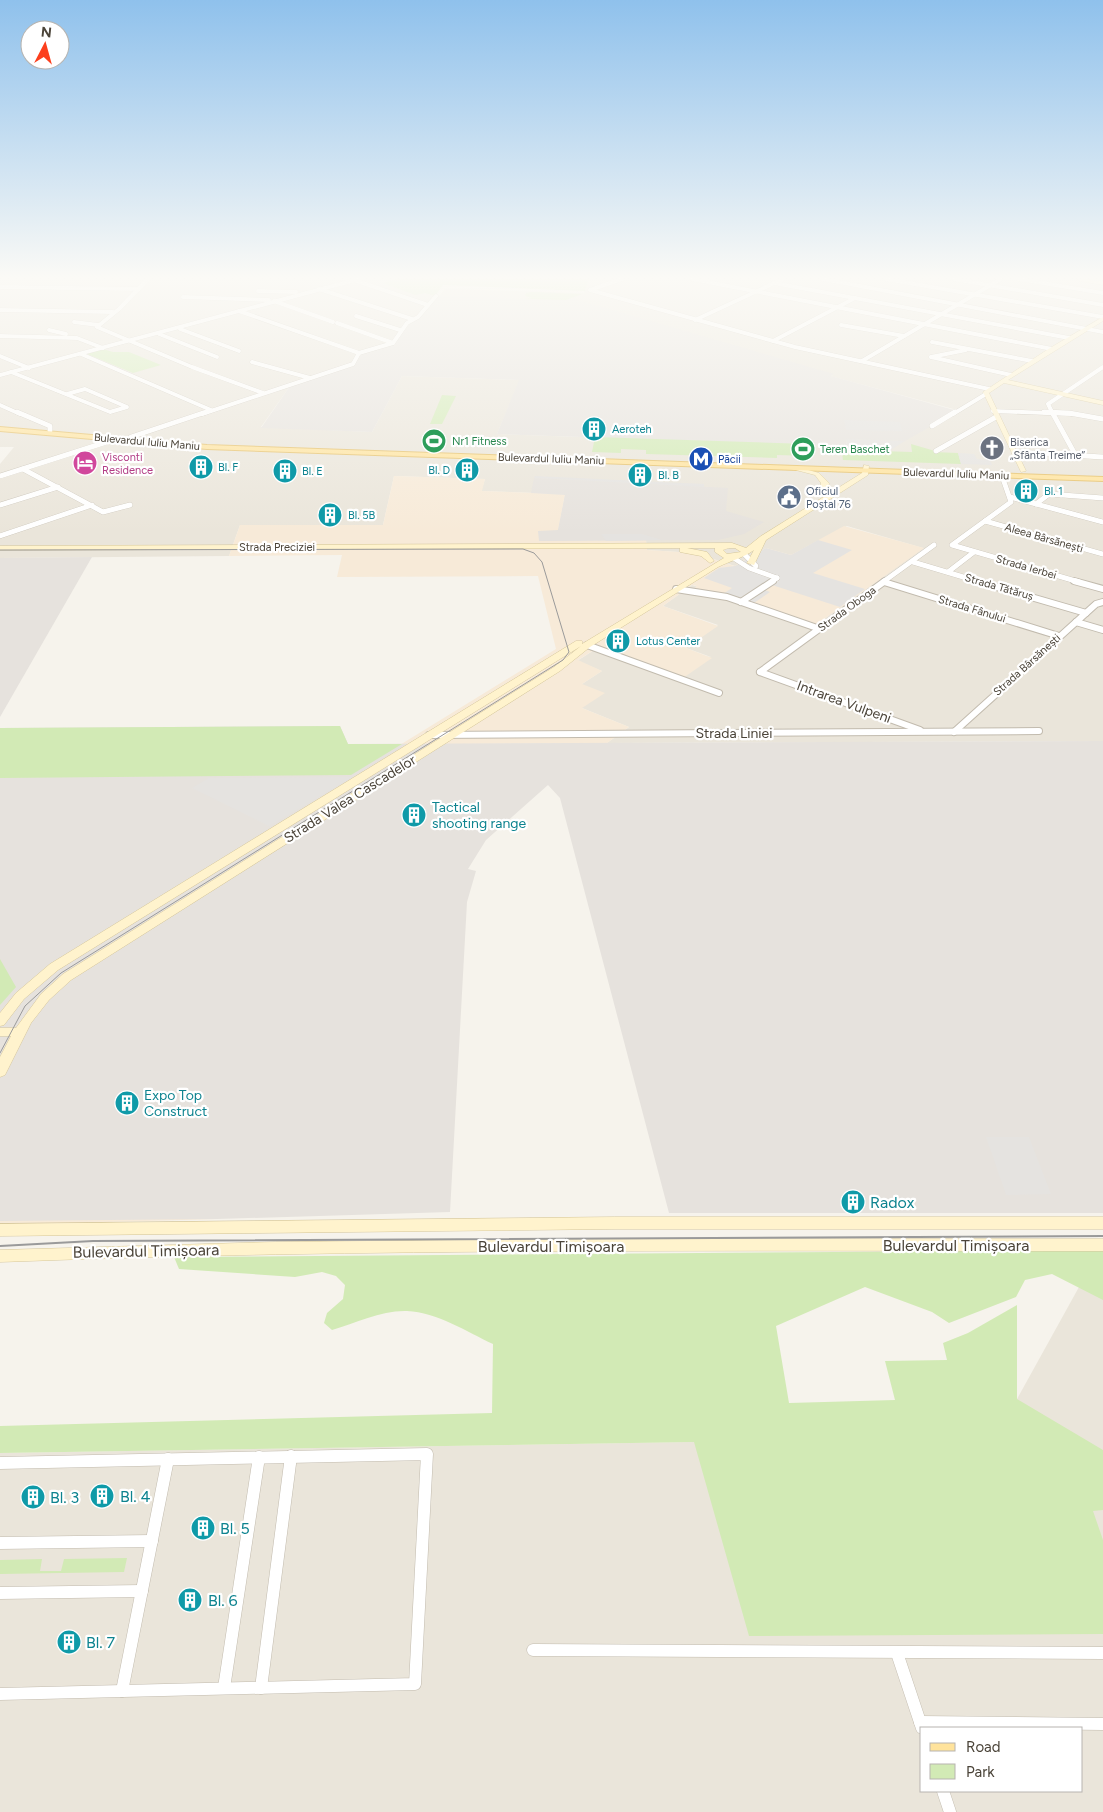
<svg xmlns="http://www.w3.org/2000/svg" width="1103" height="1812" font-family="Figtree,sans-serif">
  <style>
    .residential { fill: #eae5da; fill-rule: evenodd }
    .commercial { fill: #f7ead8 }
    .industrial { fill: #e6e2dd }
    .green { fill: #d2eab5 }
    .parking { fill: #e5e3e0 }
    .lines { fill: none; stroke-linecap: round; stroke-linejoin: round }
    .street-far3-casing { stroke: #c2bbae; stroke-width: 4.5 }
    .street-far2-casing { stroke: #c2bbae; stroke-width: 5.5 }
    .street-far1-casing { stroke: #c2bbae; stroke-width: 8 }
    .street-casing { stroke: #c2bbae; stroke-width: 13 }
    .secondary-casing { stroke: #d6c79b; stroke-width: 1 }
    .primary-casing { stroke: #e6c16a; stroke-width: 2 }
    .street-far3 { stroke: #fff; stroke-width: 4 }
    .street-far2 { stroke: #fff; stroke-width: 5 }
    .street-far1 { stroke: #fff; stroke-width: 6 }
    .street { stroke: #fff; stroke-width: 12 }
    .secondary { fill: #fff3cd; fill-rule: evenodd }
    .primary { fill: #ffe39c; fill-rule: evenodd }
    .tram-far1 { stroke: #9a9a9a; stroke-width: 1 }
    .tram { stroke: #9a9a9a; stroke-width: 2 }
    .labels { text-anchor: middle; dominant-baseline: central; stroke-width: 4.5; stroke-linejoin: round; paint-order: stroke }
    .far-culture-label { font-size: 11px; fill: #0d838f; stroke: #fff; text-anchor: start }
    .far-leisure-label { font-size: 11px; fill: #27864d; stroke: #fff; text-anchor: start }
    .far-street-label { font-size: 11px; fill: #4b4439; stroke: #fff }
    .far-worship-label { font-size: 11px; fill: #5b616d; stroke: #fff; text-anchor: start }
    .far-hotel-label { font-size: 11px; fill: #b23c85; stroke: #fff; text-anchor: start }
    .far-transit-label { font-size: 11px; fill: #164399; stroke: #fff; text-anchor: start }
    .far-service-label { font-size: 11px; fill: #4e5e75; stroke: #fff; text-anchor: start }
    .street-label { font-size: 14px; fill: #4b4439; stroke: #fff }
    .culture-label { font-size: 14px; fill: #0d838f; stroke: #fff; text-anchor: start }
    .near-culture-label { font-size: 16px; fill: #0d838f; stroke: #fff; text-anchor: start }
    .near-street-label { font-size: 16px; fill: #4b4439; stroke: #fff }
  </style>
  <rect width="100%" height="100%" fill="#f6f3ec"/>
  <g class="residential">
    <path d="M0 279H395L384 282 439 296 445 289 584 293 589 279H1103V741L607 743 629 727 582 708V684L602 671 577 661 599 647 711 657 686 648 718 625 663 606 692 585 817 624 923 548 847 526 791 555 766 548 735 566 695 553 647 550 646 540 539 541 558 530 565 494 481 491 485 479 394 476 383 525H240L229 556 0 558V464L14 447H0ZM427 309 833 375 830 376 957 410 846 439 847 446 497 434 520 380 402 376 372 432 261 427 290 386 354 366 361 354 395 344 404 330Z"/>
    <path d="M1066 1250H1103V1812H0V1453L694 1442 1017 1399 1079 1287ZM922 1728H1082V1791H922Z"/>
  </g>
  <polygon class="commercial" points="394,476 485,479 482,491 565,494 558,531 539,541 646,540 647,550 695,553 734,566 766,548 791,555 844,526 924,548 817,624 754,603 695,588 697,586 692,585 663,606 718,626 686,648 712,658 683,678 599,647 578,660 602,671 582,684 605,693 582,708 629,727 607,743 454,744 217,1219 0,1225 0,891 351,775 556,649 538,576 337,577 342,555 229,556 240,525 383,525"/>
  <g class="industrial">
    <polygon points="439,296 566,300 571,298 834,374 831,376 958,411 905,441 846,439 847,446 497,434 519,380 402,376 372,432 261,428 290,386 354,366 361,354 395,344 404,330"/>
    <polygon points="534,478 728,488 726,511 764,522 744,534 718,540 539,541 538,531 558,530 565,495 531,493"/>
    <polygon points="92,557 0,717 0,558"/>
    <polygon points="340,726 348,744 1103,741 1103,1213 669,1213 560,798 548,785 486,840 468,869 476,871 467,902 450,1212 217,1219 0,1221 0,728"/>
  </g>
  <g class="green">
    <polygon points="395,279 589,279 585,291 443,285 435,296 425,293 415,295 383,283"/>
    <polygon points="530,292 533,292 582,294 566,300 524,299 532,298 525,296 526,293"/>
    <polygon points="103,349 113,352 129,352 161,365 133,373 87,354"/>
    <polygon points="442,395 456,396 442,424 430,424"/>
    <polygon points="595,437 808,444 809,456 777,455 777,458 646,454 646,450 621,449 621,453 592,452"/>
    <polygon points="911,444 935,451 933,452 958,453 961,464 843,460 842,453 848,450 912,452"/>
    <polygon points="340,726 348,744 402,744 351,775 0,778 0,728"/>
    <polygon points="0,959 16,987 0,1005"/>
    <path d="M1103 1250V1300L1052 1274 1025 1280 1016 1297 949 1323 932 1312 865 1287 776 1326 789 1403 895 1400 885 1361 947 1360 943 1343 968 1333 1017 1305V1399L1103 1450V1510L1093 1511 1103 1540V1634L749 1636 694 1442 0 1453V1426L492 1413 493 1344C467 1332 437 1312 407 1311 382 1310 356 1323 332 1330L324 1323 327 1313 343 1299 345 1285 336 1276 322 1272 295 1277 179 1269 174 1257Z"/>
    <polygon points="127,1558 124,1572 0,1574 0,1560 42,1559 40,1571 61,1571 64,1559"/>
  </g>
  <g class="parking">
    <polygon points="844,420 900,422 902,431 846,430"/>
    <polygon points="846,439 905,441 889,451 848,450"/>
    <polygon points="958,453 974,454 977,459 990,460 992,465 961,464"/>
    <polygon points="535,476 704,484 704,487 534,478"/>
    <polygon points="601,534 642,534 662,540 606,541"/>
    <polygon points="818,540 852,550 813,573 865,589 840,607 772,585 765,590 770,592 754,603 723,594 732,588 704,578 719,568 735,566 766,548 791,555"/>
    <polygon points="353,777 269,826 192,788 209,778"/>
    <polygon points="986,1137 1029,1137 1051,1194 1006,1195"/>
  </g>
  <g class="lines">
    <defs>
      <g id="street-far3">
        <polyline points="148,279 119,309 97,327 192,367 263,393"/>
        <polyline points="622,279 590,290 795,347 989,389"/>
        <polyline points="692,279 1052,349"/>
        <polyline points="823,279 1103,332"/>
        <polyline points="886,279 1103,317"/>
        <polyline points="954,279 1103,305"/>
        <polyline points="1019,279 1103,293"/>
        <polyline points="354,280 428,305"/>
        <polyline points="774,283 1069,338"/>
        <polyline points="0,287 139,289"/>
        <polyline points="319,289 412,319"/>
        <polyline points="258,291 296,292"/>
        <polyline points="183,297 269,300"/>
        <polyline points="274,301 333,322"/>
        <polyline points="0,310 113,312"/>
        <polyline points="239,311 359,353"/>
        <polyline points="356,316 400,330"/>
        <polyline points="695,320 783,279"/>
        <polyline points="74,322 98,325"/>
        <polyline points="337,323 393,343"/>
        <polyline points="841,325 904,336"/>
        <polyline points="180,329 239,351"/>
        <polyline points="49,330 66,334"/>
        <polyline points="159,334 217,357"/>
        <polyline points="0,336 77,338 103,348"/>
        <polyline points="773,341 855,298"/>
        <polyline points="932,342 1032,361"/>
        <polyline points="81,354 211,410"/>
        <polyline points="0,356 29,368"/>
        <polyline points="931,357 1011,375"/>
        <polyline points="931,357 966,350"/>
        <polyline points="862,361 1001,279"/>
        <polyline points="252,362 310,378"/>
        <polyline points="11,372 110,412 127,407 85,389 67,394"/>
        <polyline points="0,375 359,279"/>
        <polyline points="0,405 20,414"/>
        <polyline points="993,411 1072,414"/>
        <polyline points="202,414 353,364 359,353 393,343 407,323 418,317 436,296"/>
        <polyline points="953,414 986,394"/>
        <polyline points="1053,414 1048,404 1103,367"/>
      </g>
      <g id="street-far2">
        <polyline points="17,412 50,426 50,430"/>
        <polyline points="1044,412 1069,413 1103,419"/>
        <polyline points="1052,412 1076,456"/>
        <polyline points="932,426 955,412"/>
        <polyline points="131,437 206,412"/>
        <polyline points="936,451 996,417"/>
        <polyline points="1014,452 1103,457"/>
        <polyline points="23,469 103,512 130,505"/>
        <polyline points="0,476 116,439"/>
        <polyline points="1002,476 1011,502 952,545 1079,582"/>
        <polyline points="1010,497 1103,522"/>
        <polyline points="1036,504 1049,494 1103,498"/>
        <polyline points="0,505 58,487"/>
        <polyline points="985,521 1103,554"/>
        <polyline points="0,536 92,505"/>
        <polyline points="744,554 756,566"/>
        <polyline points="732,557 749,568 777,578"/>
        <polyline points="913,562 980,582"/>
        <polyline points="948,572 974,552"/>
        <polyline points="771,582 777,578"/>
        <polyline points="883,582 934,545"/>
      </g>
      <g id="street-far1">
        <polyline points="976,581 1086,613"/>
        <polyline points="1074,581 1103,589"/>
        <polyline points="884,582 1059,636"/>
        <polyline points="676,589 727,597 820,629"/>
        <polyline points="741,602 773,581"/>
        <polyline points="1076,622 1103,630"/>
        <polyline points="587,645 719,693"/>
        <polyline points="760,672 885,581"/>
        <polyline points="760,672 920,730"/>
        <polyline points="954,732 1096,604 1103,602"/>
        <polyline points="429,735 1039,731"/>
      </g>
      <g id="street">
        <polyline points="0,1463 427,1454 415,1684 0,1694"/>
        <polyline points="0,1543 152,1541"/>
        <polyline points="0,1593 142,1591"/>
        <polyline points="533,1650 1103,1653"/>
        <polyline points="897,1653 922,1728"/>
        <polyline points="224,1688 259,1457"/>
        <polyline points="261,1688 291,1456"/>
        <polyline points="122,1691 168,1459"/>
        <polyline points="920,1722 1103,1724"/>
        <polyline points="943,1791 950,1812"/>
      </g>
      <g id="secondary">
        <polygon points="1077,279 1103,281 1103,285 1080,281"/>
        <polygon points="1103,317 1103,321 1008,380 1103,401 1103,405 1004,383 989,393 1026,471 1021,472 983,392 1050,348"/>
        <path d="M864 465 869 466 868 475 766 540 754 565 747 563 754 550C743 558 730 561 718 567L590 647 560 671 71 980 49 1000 31 1023 5 1075 0 1077V1057L11 1036H0V1028H16L41 994 63 974 554 667 581 646 58 970 24 999 4 1025 0 1026V1013L16 993 50 964 576 641H582V644L724 558 715 552V548H687L707 552 714 561 710 563 701 556 680 552V548L0 550V546L732 543 746 548 761 536 862 473ZM729 548H735L741 552 727 554 723 550Z"/>
        <polygon points="794,466 819,473 829,483 827,495 820,493 821,483 815,475 792,469 791,468"/>
        <polygon points="615,1217 1103,1217 1103,1229 615,1229 0,1236 0,1224"/>
        <path d="M551 1239H1103V1251C735 1251 368 1248 0 1262V1250L275 1242Z"/>
      </g>
      <polygon id="primary" points="0,427 207,445 1103,477 1103,481 207,449 0,431"/>
    </defs>
    <use href="#street-far3" class="street-far3-casing"/>
    <use href="#street-far2" class="street-far2-casing"/>
    <use href="#street-far1" class="street-far1-casing"/>
    <use href="#street" class="street-casing"/>
    <use href="#secondary" class="secondary-casing"/>
    <use href="#primary" class="primary-casing"/>
    <use href="#street-far3" class="street-far3"/>
    <use href="#street-far2" class="street-far2"/>
    <use href="#street-far1" class="street-far1"/>
    <use href="#street" class="street"/>
    <use href="#secondary" class="secondary"/>
    <use href="#primary" class="primary"/>
    <polyline class="tram-far1" points="0,550 523,549 534,553 542,562 569,652 563,660 61,973 25,1006 0,1053"/>
    <polyline class="tram" points="0,1246 93,1241 1103,1236"/>
  </g>
  <linearGradient id="sky" x2="0" y2="1"><stop stop-color="#8fc1ec"/><stop offset="0.52" stop-color="#fbfaf6"/><stop offset="1" stop-color="#fbfaf6" stop-opacity="0"/></linearGradient>
  <rect width="1103" height="533" fill="url(#sky)"/>
  <defs>
    <symbol id="building-disc" viewBox="-11 -11 22 22"><circle r="9.5" fill="#0f9aa8" stroke="#fff"/><path d="M-4-6H4V6H1V3H-1V6H-4ZM-2.5-4.3h1.7v1.8h-1.7ZM.8-4.3h1.7v1.8H.8ZM-2.5-1h1.7V.8h-1.7ZM.8-1h1.7V.8H.8Z" fill="#fff"/></symbol>
    <symbol id="stadium-disc" viewBox="-11 -11 22 22"><circle r="9.5" fill="#2e9e5b" stroke="#fff"/><path d="M0-5a6.5 5 0 1 0 0 10a6.5 5 0 1 0 0-10ZM-3.5-1.8h7v3.6h-7Z" fill="#fff"/></symbol>
    <symbol id="church-disc" viewBox="-11 -11 22 22"><circle r="9.5" fill="#6b7280" stroke="#fff"/><path d="M-1.2-6h2.4v3.5h3.3v2.4h-3.3V6h-2.4V-.1h-3.3v-2.4h3.3Z" fill="#fff"/></symbol>
    <symbol id="metro-disc" viewBox="-11 -11 22 22"><circle r="9.5" fill="#1a4fb4" stroke="#fff"/><path d="M-5.5 5V-5H-3L0 0L3-5H5.5V5H3V-.5L0 4L-3-.5V5Z" fill="#fff"/></symbol>
    <symbol id="hotel-disc" viewBox="-11 -11 22 22"><circle r="9.5" fill="#d1479c" stroke="#fff"/><path d="M-6-4.5h1.5V1H6V5H4.5V3h-9V5H-6ZM-4 0a1.8 1.8 0 1 1 3.6 0ZM.5 0V-2.5h3Q6-2.5 6 0Z" fill="#fff"/></symbol>
    <symbol id="civic-disc" viewBox="-11 -11 22 22"><circle r="9.5" fill="#5c6f8a" stroke="#fff"/><path d="M-.6-6.5H3V-4.5H.6V-3L4-1V1h2V6H-6V1h2V-1L-.6-3ZM-1.2 2.5V6h2.4V2.5Z" fill="#fff"/></symbol>
  </defs>
  <g fill-rule="evenodd">
    <use href="#building-disc" x="580" y="415" width="28" height="28"/>
    <use href="#stadium-disc" x="420" y="427" width="28" height="28"/>
    <use href="#church-disc" x="978" y="434" width="28" height="28"/>
    <use href="#stadium-disc" x="789" y="435" width="28" height="28"/>
    <use href="#metro-disc" x="687" y="445" width="28" height="28"/>
    <use href="#hotel-disc" x="71" y="449" width="28" height="28"/>
    <use href="#building-disc" x="187" y="453" width="28" height="28"/>
    <use href="#building-disc" x="453" y="456" width="28" height="28"/>
    <use href="#building-disc" x="271" y="457" width="28" height="28"/>
    <use href="#building-disc" x="626" y="461" width="28" height="28"/>
    <use href="#building-disc" x="1012" y="477" width="28" height="28"/>
    <use href="#civic-disc" x="775" y="483" width="28" height="28"/>
    <use href="#building-disc" x="316" y="501" width="28" height="28"/>
    <use href="#building-disc" x="604" y="627" width="28" height="28"/>
    <use href="#building-disc" x="400" y="801" width="28" height="28"/>
    <use href="#building-disc" x="113" y="1089" width="28" height="28"/>
    <use href="#building-disc" x="839" y="1188" width="28" height="28"/>
    <use href="#building-disc" x="88" y="1482" width="28" height="28"/>
    <use href="#building-disc" x="19" y="1483" width="28" height="28"/>
    <use href="#building-disc" x="189" y="1514" width="28" height="28"/>
    <use href="#building-disc" x="176" y="1586" width="28" height="28"/>
    <use href="#building-disc" x="55" y="1628" width="28" height="28"/>
  </g>
  <g class="labels">
    <g class="far-culture-label">
      <text x="612" y="429">Aeroteh</text>
      <text x="218" y="467">Bl. F</text>
      <text x="450" y="470" text-anchor="end">Bl. D</text>
      <text x="302" y="471">Bl. E</text>
      <text x="658" y="475">Bl. B</text>
      <text x="1044" y="491">Bl. 1</text>
      <text x="348" y="515">Bl. 5B</text>
      <text x="636" y="641">Lotus Center</text>
    </g>
    <g class="far-leisure-label">
      <text x="452" y="441">Nr1 Fitness</text>
      <text x="820" y="449">Teren Baschet</text>
    </g>
    <g class="far-street-label">
      <text transform="translate(147 442) rotate(5)">Bulevardul Iuliu Maniu</text>
      <text transform="translate(551 459) rotate(2)">Bulevardul Iuliu Maniu</text>
      <text transform="translate(956 474) rotate(2)">Bulevardul Iuliu Maniu</text>
      <text transform="translate(1044 538) rotate(16)">Aleea Bârsănești</text>
      <text x="277" y="547">Strada Preciziei</text>
      <text transform="translate(1026 567) rotate(16)">Strada Ierbei</text>
      <text transform="translate(999 587) rotate(16)">Strada Tătăruș</text>
      <text transform="translate(847 609) rotate(-36)">Strada Oboga</text>
      <text transform="translate(972 609) rotate(17)">Strada Fânului</text>
      <text transform="translate(1027 665) rotate(-42)">Strada Bârsănești</text>
    </g>
    <g class="far-worship-label">
      <text x="1010" y="442">Biserica<tspan x="1010" dy="13">„Sfânta Treime”</tspan></text>
    </g>
    <g class="far-hotel-label">
      <text x="102" y="457">Visconti<tspan x="102" dy="13">Residence</tspan></text>
    </g>
    <g class="far-transit-label">
      <text x="718" y="459">Păcii</text>
    </g>
    <g class="far-service-label">
      <text x="806" y="491">Oficiul<tspan x="806" dy="13">Poștal 76</tspan></text>
    </g>
    <g class="street-label">
      <text transform="translate(844 702) rotate(20)">Intrarea Vulpeni</text>
      <text x="734" y="733">Strada Liniei</text>
      <text transform="translate(350 799) rotate(-32)">Strada Valea Cascadelor</text>
    </g>
    <g class="culture-label">
      <text x="432" y="807">Tactical<tspan x="432" dy="16">shooting range</tspan></text>
      <text x="144" y="1095">Expo Top<tspan x="144" dy="16">Construct</tspan></text>
    </g>
    <g class="near-culture-label">
      <text x="870" y="1202">Radox</text>
      <text x="120" y="1496">Bl. 4</text>
      <text x="50" y="1497">Bl. 3</text>
      <text x="220" y="1528">Bl. 5</text>
      <text x="208" y="1600">Bl. 6</text>
      <text x="86" y="1642">Bl. 7</text>
    </g>
    <g class="near-street-label">
      <text x="956" y="1245">Bulevardul Timișoara</text>
      <text x="551" y="1246">Bulevardul Timișoara</text>
      <text transform="translate(146 1251) rotate(-1)">Bulevardul Timișoara</text>
    </g>
  </g>
  <rect x="920" y="1727" width="162" height="65" fill="#ffffff" stroke="#b7b4b0"/>
  <rect x="930" y="1743" width="25" height="8" fill="#ffe39c" stroke="#b7b4b0"/>
  <text x="966" y="1752" font-size="15" fill="#4b4439">Road</text>
  <rect x="930" y="1764" width="25" height="15" fill="#d2eab5" stroke="#b7b4b0"/>
  <text x="966" y="1777" font-size="15" fill="#4b4439">Park</text>
  <g transform="translate(45 45) rotate(6)"><circle r="24" fill="#ffffff" stroke="#b7b4b0"/>
  <path d="M0-4L9 19L0 12L-9 19Z" fill="#fc3f1d"/>
  <text y="-8" font-size="14" font-weight="bold" text-anchor="middle" fill="#4b4439">N</text>
  </g>
</svg>
